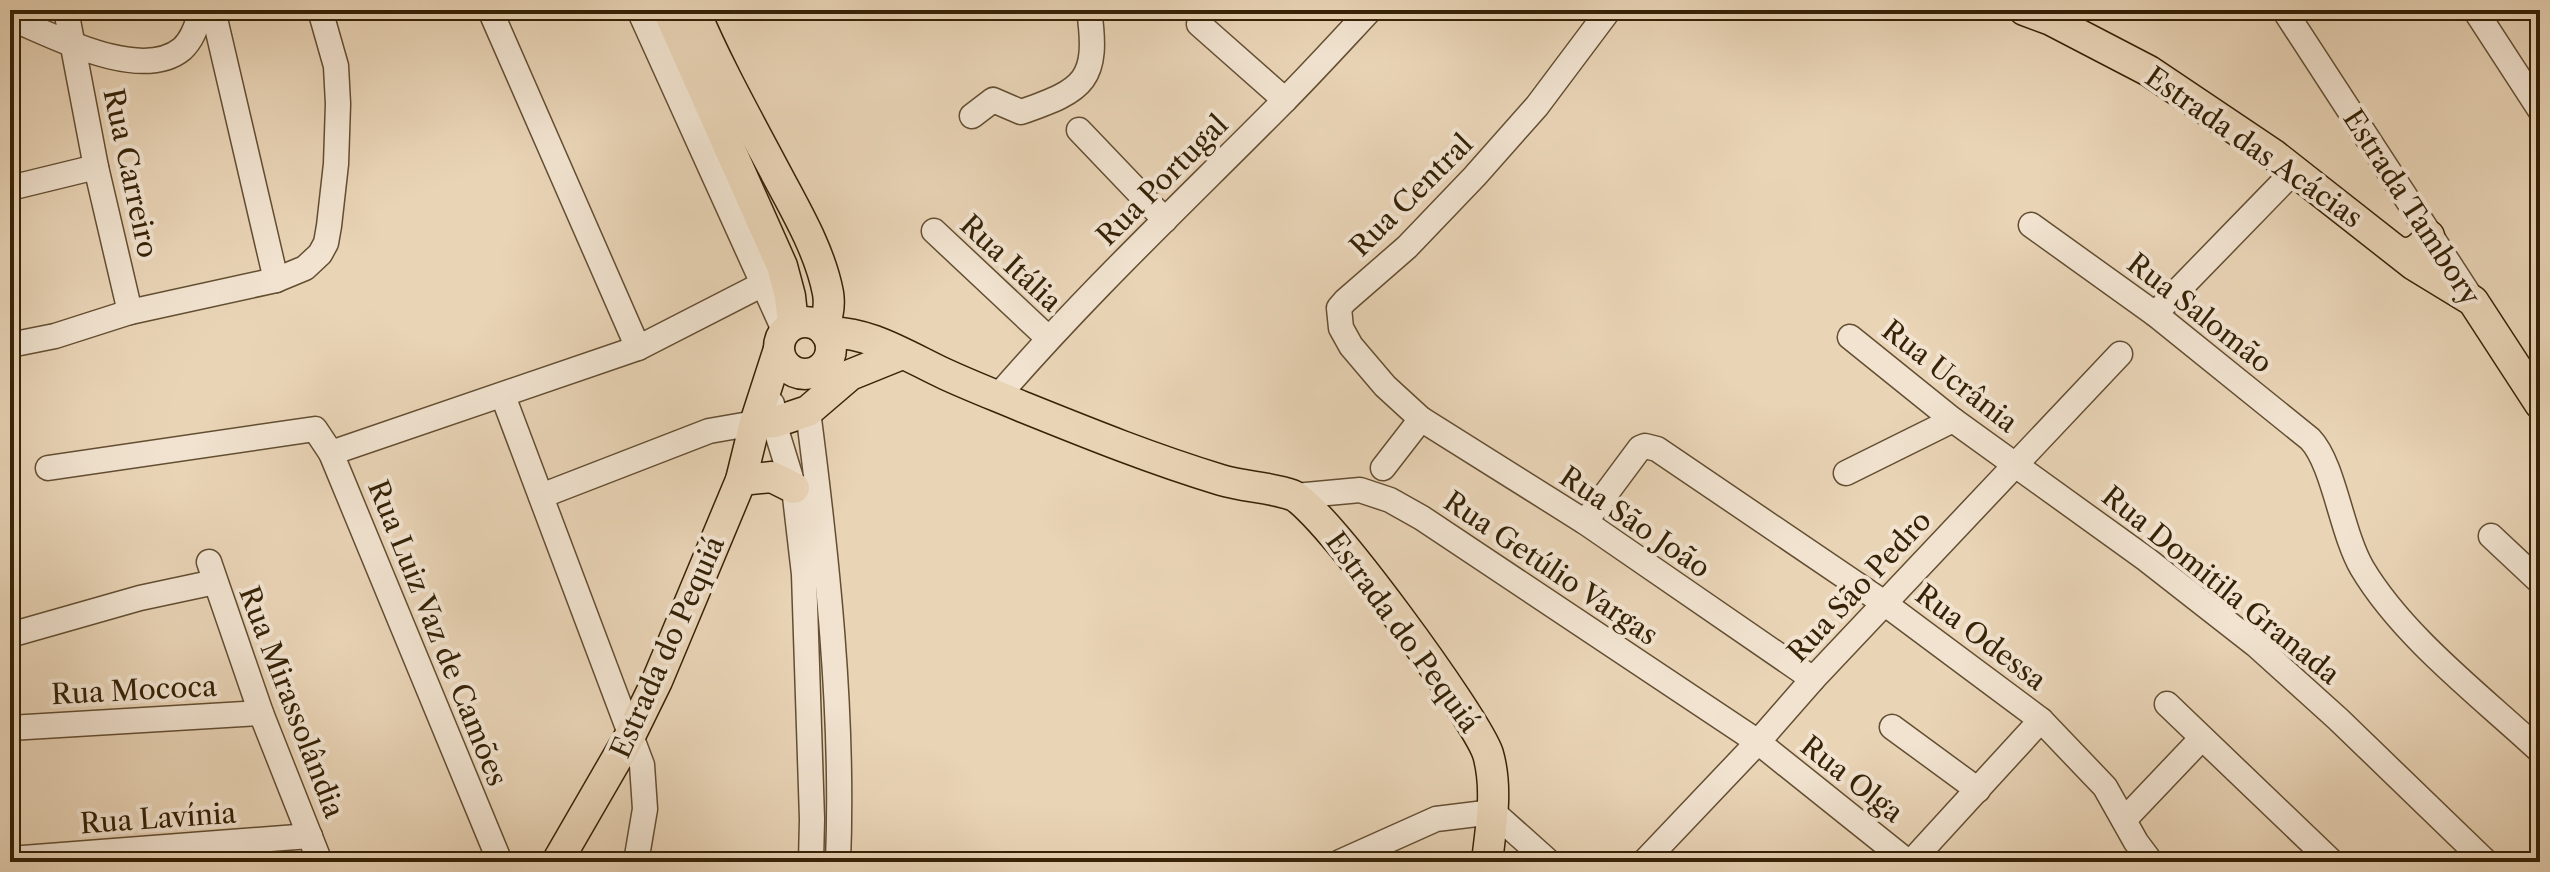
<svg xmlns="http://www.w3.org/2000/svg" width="2550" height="872" font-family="'Libre Caslon Text',serif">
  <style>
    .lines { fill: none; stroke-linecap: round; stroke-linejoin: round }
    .minor-casing { stroke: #634e32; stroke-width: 27 }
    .major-casing { stroke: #362206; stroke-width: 33 }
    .minor { stroke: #f1e3d0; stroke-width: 24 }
    .major { stroke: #e9d4b6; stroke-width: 30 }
    .labels { text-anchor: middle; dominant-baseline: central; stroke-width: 8; stroke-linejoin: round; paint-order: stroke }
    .street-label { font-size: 28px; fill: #362206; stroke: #f1e3d0 }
  </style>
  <rect width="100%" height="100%" fill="#e9d4b6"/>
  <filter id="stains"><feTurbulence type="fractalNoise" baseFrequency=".0025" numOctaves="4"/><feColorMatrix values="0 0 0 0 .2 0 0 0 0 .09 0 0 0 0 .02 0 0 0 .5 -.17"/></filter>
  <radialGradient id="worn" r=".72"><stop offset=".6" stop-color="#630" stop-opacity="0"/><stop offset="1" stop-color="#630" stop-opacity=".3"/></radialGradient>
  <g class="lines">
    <defs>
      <g id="minor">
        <polyline points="66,10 96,167 130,312"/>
        <polyline points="213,10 276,280"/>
        <polyline points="490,10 638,348"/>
        <polyline points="639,10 784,330"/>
        <polyline points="1609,10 1537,106 1475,176 1407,247 1345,301 1339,308 1341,328 1351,346 1385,386 1421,419 1585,522 1813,679"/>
        <polyline points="2284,10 2470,296"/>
        <polyline points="2475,10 2540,110"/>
        <path d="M10 18C52 35 141 83 182 49 193 39 197 24 202 10"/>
        <polyline points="1199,24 1285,100"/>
        <path d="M972 116 993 100 1021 112C1085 90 1099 80 1089 10"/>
        <polyline points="1079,130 1165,220"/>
        <polyline points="10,188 96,167"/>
        <path d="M2031 225 2155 314 2310 439C2334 464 2341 532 2362 568 2403 637 2481 696 2540 751"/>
        <polyline points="934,231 1048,338"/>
        <polyline points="2155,314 2295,170"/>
        <polyline points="1850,337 1953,420 2146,559 2256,645 2338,719 2486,862"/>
        <polyline points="10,345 55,336 130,312 276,280 305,268 320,254 326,243 329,226 336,164 338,104 336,66 320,10"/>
        <polyline points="503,396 642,765 645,809 636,862"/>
        <path d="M998 396C1087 293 1186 200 1282 103 1312 73 1341 41 1370 10"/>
        <polyline points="772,404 778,436 794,488 804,574 812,819 811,862"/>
        <path d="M808 411C827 558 844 714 838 862"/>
        <polyline points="331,453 638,348 761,285"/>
        <polyline points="48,468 315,429 331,453 500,862"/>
        <polyline points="1383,468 1421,419"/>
        <polyline points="1846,473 1953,420"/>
        <polyline points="541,496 709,431 755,423"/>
        <polyline points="1295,496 1360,490 1390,500 1422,518 1758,742 1908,862"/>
        <polyline points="1585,522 1640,448 1645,446 1657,449 1884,603 2041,720 2105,787 2136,842 2151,862"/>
        <polyline points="2491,536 2540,582"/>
        <polyline points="209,562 261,713 320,862"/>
        <polyline points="10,635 140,598 215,582"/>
        <polyline points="2167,704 2332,862"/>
        <polyline points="1892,727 1978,790"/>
        <polyline points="10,728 261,713"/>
        <polyline points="2124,820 2202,738"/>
        <polyline points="10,859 310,836"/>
        <polyline points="1340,862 1436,819 1493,812 1549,862"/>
        <polyline points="1644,862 1758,742 1813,679 2120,354"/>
        <polyline points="1911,862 2041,720"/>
      </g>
      <g id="major">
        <polyline points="668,10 782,266 790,296 793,324"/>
        <path d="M694 10C718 67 748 120 777 175 796 211 820 251 828 293 830 305 828 317 823 329"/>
        <polyline points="2024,10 2051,20 2149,71 2274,155 2414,265 2473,301 2540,404"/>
        <path d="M2399 252C2413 256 2422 247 2429 236"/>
        <circle cx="805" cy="348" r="26"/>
        <path d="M826 333C866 329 910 358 945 374 971 386 997 396 1023 407 1090 434 1152 459 1221 480 1244 487 1270 487 1292 495 1322 506 1477 719 1488 754 1498 789 1491 826 1487 862"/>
        <polyline points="755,423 775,422 808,411 850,375 902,354"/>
        <polyline points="741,480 772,477 794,488"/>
        <polyline points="557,862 631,734 657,681 741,480 755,423 778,352"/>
      </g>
    </defs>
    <use href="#minor" class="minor-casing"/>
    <use href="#major" class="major-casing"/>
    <use href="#minor" class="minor"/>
    <use href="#major" class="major"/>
  </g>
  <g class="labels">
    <g class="street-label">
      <text transform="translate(2254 147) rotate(35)">Estrada das Acácias</text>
      <text transform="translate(131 173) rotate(78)">Rua Carreiro</text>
      <text transform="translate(1162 180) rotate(-45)">Rua Portugal</text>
      <text transform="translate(1411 195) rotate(-45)">Rua Central</text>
      <text transform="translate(2412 207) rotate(57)">Estrada Tambory</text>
      <text transform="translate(1011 263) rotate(43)">Rua Itália</text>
      <text transform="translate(2200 313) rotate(38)">Rua Salomão</text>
      <text transform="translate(1950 376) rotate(38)">Rua Ucrânia</text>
      <text transform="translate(1635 522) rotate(34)">Rua São João</text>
      <text transform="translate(1551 568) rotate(34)">Rua Getúlio Vargas</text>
      <text transform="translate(2221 585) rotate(39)">Rua Domitila Granada</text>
      <text transform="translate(1859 586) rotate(-47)">Rua São Pedro</text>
      <text transform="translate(1403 632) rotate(54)">Estrada do Pequiá</text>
      <text transform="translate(438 633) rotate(68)">Rua Luiz Vaz de Camões</text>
      <text transform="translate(1981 637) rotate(37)">Rua Odessa</text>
      <text transform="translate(667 647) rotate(-66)">Estrada do Pequiá</text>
      <text transform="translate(134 690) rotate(-3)">Rua Mococa</text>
      <text transform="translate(292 702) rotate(69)">Rua Mirassolândia</text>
      <text transform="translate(1852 779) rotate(38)">Rua Olga</text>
      <text transform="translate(158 818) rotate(-4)">Rua Lavínia</text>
    </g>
  </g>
  <rect width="2550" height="872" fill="none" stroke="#e9d4b6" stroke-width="40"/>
  <rect x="12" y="12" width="2526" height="848" fill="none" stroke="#362206" stroke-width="4"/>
  <rect x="20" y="20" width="2510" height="832" fill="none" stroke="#362206" stroke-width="2"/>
  <rect width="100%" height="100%" filter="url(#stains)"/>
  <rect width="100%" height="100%" fill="url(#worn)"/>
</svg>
